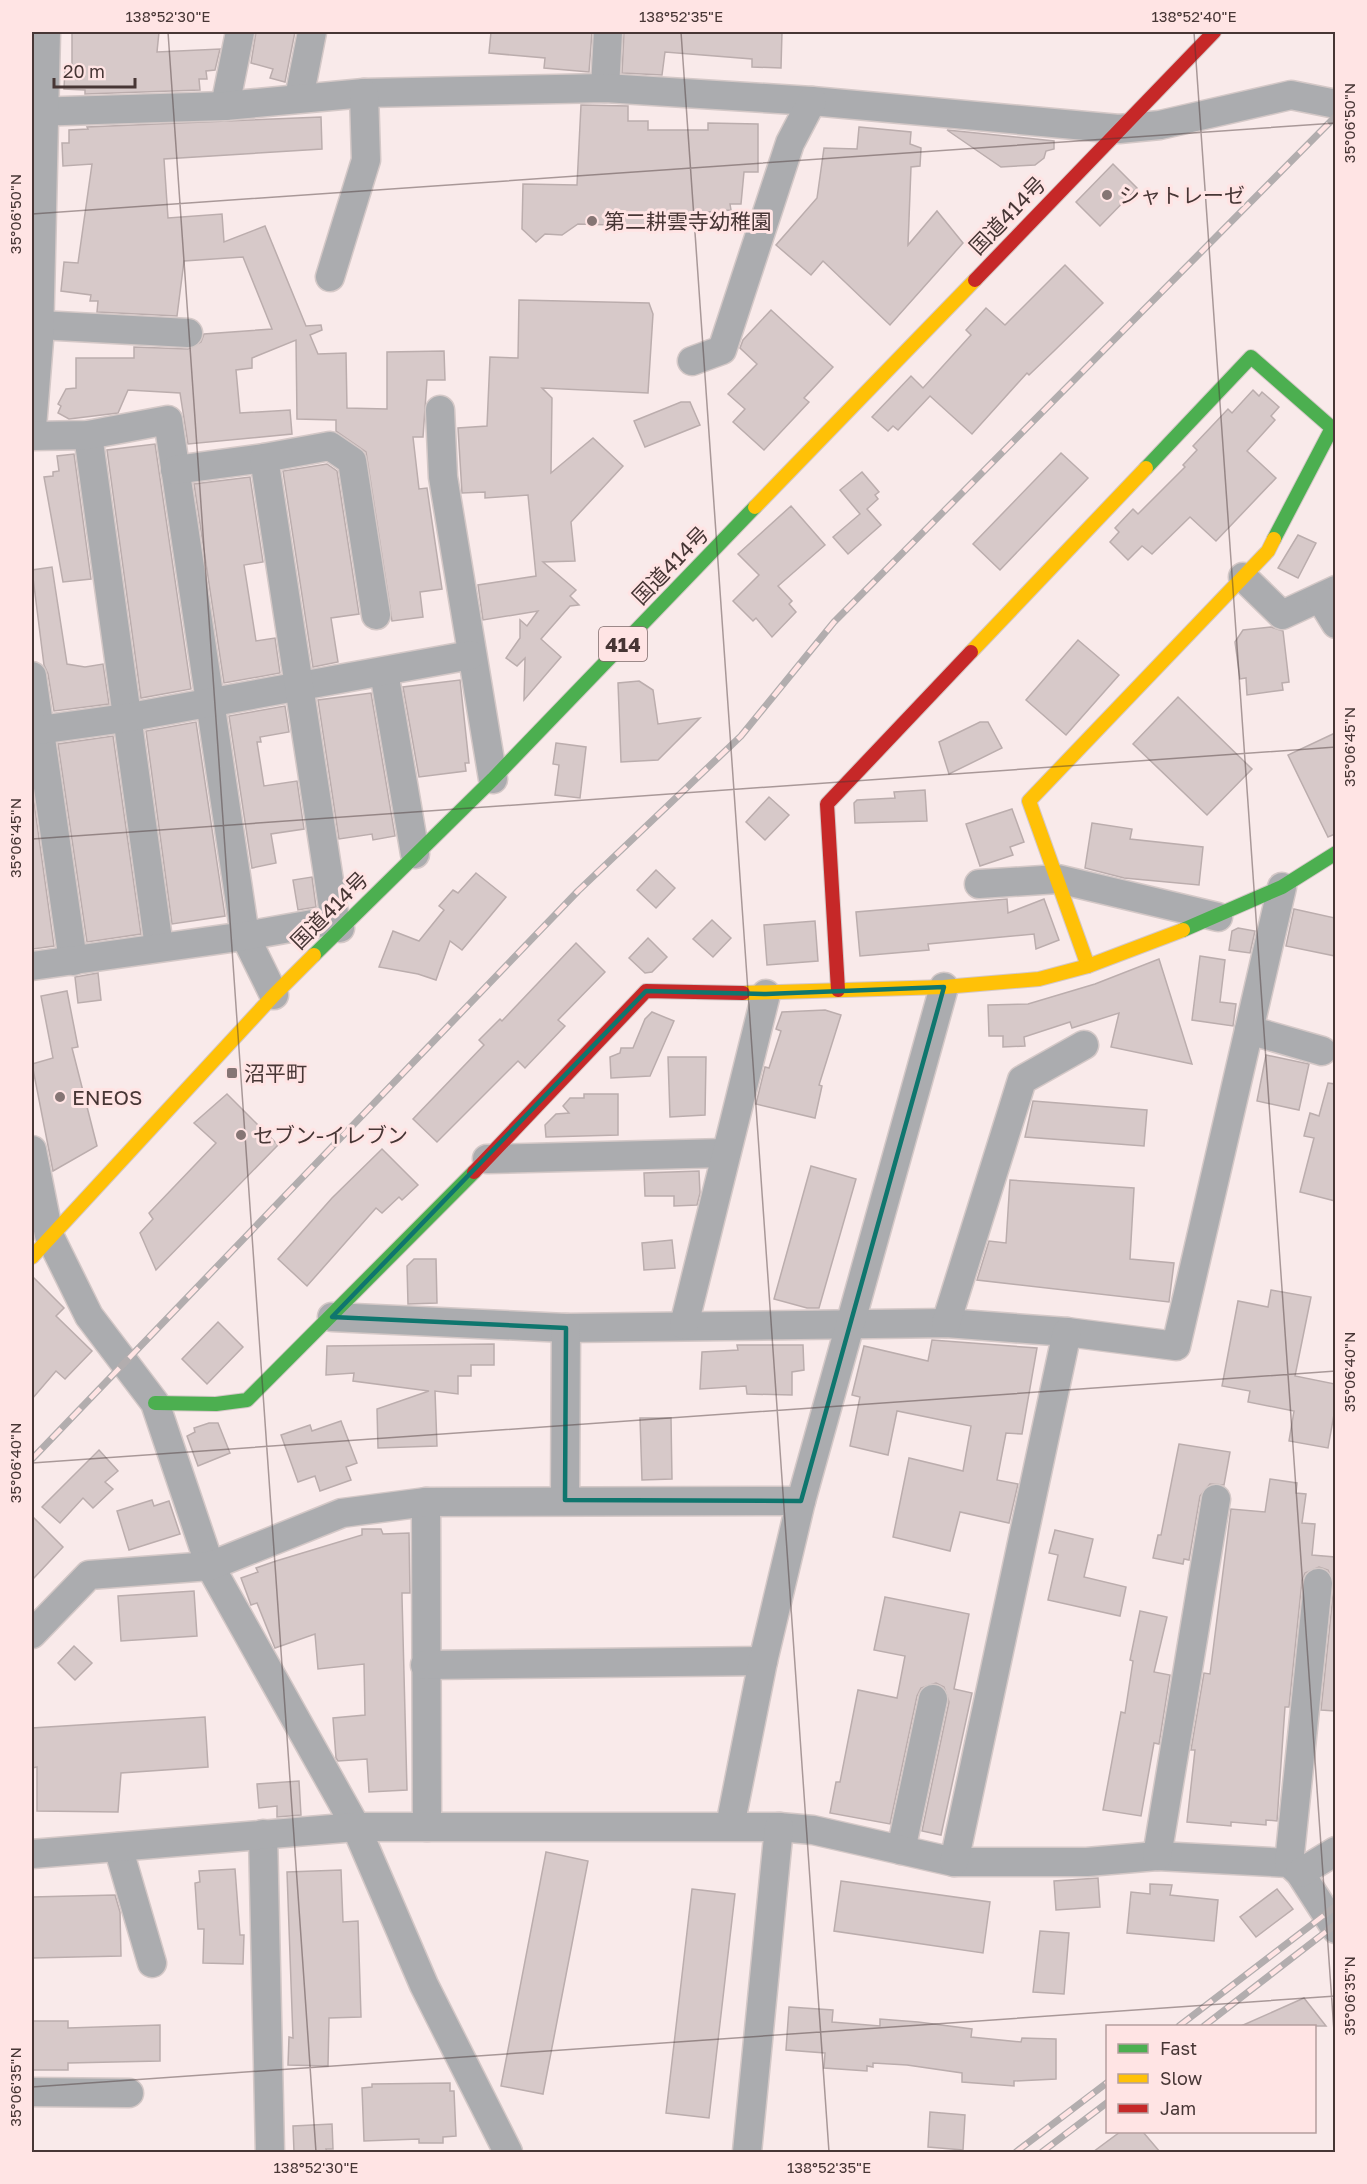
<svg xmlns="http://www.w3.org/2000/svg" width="1367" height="2184" font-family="'Golos Text','Noto Sans JP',sans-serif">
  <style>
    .building { fill: #d7c9c9; stroke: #bbadad; stroke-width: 1.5 }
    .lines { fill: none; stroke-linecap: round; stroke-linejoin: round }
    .street-casing { stroke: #d4c8c7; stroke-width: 31 }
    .fast-casing { stroke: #d4c8c7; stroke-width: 16 }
    .slow-casing { stroke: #d4c8c7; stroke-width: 16 }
    .jam-casing { stroke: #d4c8c7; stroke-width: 16 }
    .street { stroke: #abacaf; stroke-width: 28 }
    .fast { stroke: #4caf50; stroke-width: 14 }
    .slow { stroke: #ffc107; stroke-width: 14 }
    .jam { stroke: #c62828; stroke-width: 14 }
    .rail-casing { stroke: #b2adae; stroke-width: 7 }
    .rail { stroke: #ffe4e4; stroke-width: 4.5; stroke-dasharray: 14; stroke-linecap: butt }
    .marked { fill: none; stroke: #0f766e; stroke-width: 4.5; stroke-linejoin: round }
    .ticks { fill: none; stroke: #473635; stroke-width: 1.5; stroke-opacity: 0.45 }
    .poi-dot { fill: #857574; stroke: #ffe4e4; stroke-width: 2 }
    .labels { text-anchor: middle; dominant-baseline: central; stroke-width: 6; stroke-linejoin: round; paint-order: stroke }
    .shield { fill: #ffe4e4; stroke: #7e6a6a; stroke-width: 1.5 }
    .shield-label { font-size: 20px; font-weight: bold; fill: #473635 }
    .poi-label { font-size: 21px; fill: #473635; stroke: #ffe4e4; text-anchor: start }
    .street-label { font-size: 21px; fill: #473635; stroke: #ffe4e4 }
    .neatline { fill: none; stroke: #473635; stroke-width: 2 }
    .ticks-label { font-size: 15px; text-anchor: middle; fill: #473635 }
  </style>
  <rect width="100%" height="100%" fill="#f9eaea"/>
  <g class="building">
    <polygon points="72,32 159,32 157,52 220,49 215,70 206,71 207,79 199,79 200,90 85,94 85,90 64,89 65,68 72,69"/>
    <polygon points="256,32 295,32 285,82 270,78 273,69 251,63"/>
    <polygon points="491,32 592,32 589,72 544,68 545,58 489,53"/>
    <polygon points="624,32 782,32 781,68 752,67 752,59 665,52 662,75 622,73"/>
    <polygon points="581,105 628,106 628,121 648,121 648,130 708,130 708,123 758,124 758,172 744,172 741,204 730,204 731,210 684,214 684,227 578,224 562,235 545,234 536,242 522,229 523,184 577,185"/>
    <polygon points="321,117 322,149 164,159 168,218 222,214 224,242 265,226 306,326 321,325 322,330 310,335 318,354 346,353 347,408 387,409 387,352 444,351 445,380 427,380 423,437 413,437 419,489 427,488 442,589 420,592 423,617 392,621 366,452 336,431 336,420 297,419 296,340 252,358 252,368 236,370 240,413 290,410 292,434 188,444 180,393 128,390 118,413 69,419 58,413 61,406 58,404 66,389 76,388 76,358 134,358 134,347 188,349 201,342 204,334 272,329 243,257 184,261 177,316 97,312 98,301 90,301 91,295 61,291 64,262 78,263 92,164 63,166 62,143 69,143 69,130 88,129 87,127"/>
    <polygon points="859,127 911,132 910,144 921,148 920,166 911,167 908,245 937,211 963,243 890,325 823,261 811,275 776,245 817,198 824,148 857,149"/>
    <polygon points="947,130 1054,141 1054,149 1046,151 1044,158 1035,165 1001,167"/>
    <polygon points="1113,164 1137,188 1100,226 1076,202"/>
    <polygon points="1065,265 1103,303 1054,351 1029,375 1027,373 972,434 930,396 898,430 893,426 888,431 872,417 911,376 923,388 971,335 966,330 986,308 1005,325"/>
    <polygon points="519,300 649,303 653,314 648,393 542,388 552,398 551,473 593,438 623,466 571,522 575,561 543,562 576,590 570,596 579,605 570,606 541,639 561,657 524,700 525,658 517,666 506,658 520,638 520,620 527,626 538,611 483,620 478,585 536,576 528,495 485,498 485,492 462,493 458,428 487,426 490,357 518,358"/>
    <polygon points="771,310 833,367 804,398 809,402 764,450 733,422 745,409 728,394 757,364 740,348 743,340"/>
    <polygon points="1253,390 1259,396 1262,392 1279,407 1271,416 1275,420 1247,451 1276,478 1216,541 1190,517 1152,554 1142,546 1128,560 1110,542 1119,532 1115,528 1133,509 1138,514 1185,467 1183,465 1197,450 1193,446 1228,409 1232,413"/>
    <polygon points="681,402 690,402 700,425 645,447 634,421"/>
    <polygon points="155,444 191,689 141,698 107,450"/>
    <polygon points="1061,453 1088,478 1000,570 973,544"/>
    <polygon points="74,454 91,579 63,582 44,477 53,476 53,472 59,471 57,456"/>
    <polygon points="327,464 337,471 359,614 331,618 338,662 313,667 283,471"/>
    <polygon points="862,472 879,492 875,495 878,499 867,509 881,525 848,554 833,537 860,514 840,490"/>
    <polygon points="250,477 263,562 244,565 256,641 275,638 280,673 224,683 194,484"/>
    <polygon points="791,506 825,545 778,586 792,601 789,604 796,612 772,637 756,618 753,621 733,601 759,575 738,554"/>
    <polygon points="1298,535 1316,543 1298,578 1278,568"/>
    <polygon points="52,567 67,664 85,667 103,664 109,704 54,711 48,674 44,665 32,570"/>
    <polygon points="1271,627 1283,631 1289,682 1282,683 1283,690 1247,695 1246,678 1240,679 1235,642 1243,630"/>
    <polygon points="1078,640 1119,675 1066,735 1026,700"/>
    <polygon points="460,680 469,763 465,763 466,771 419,777 403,687"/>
    <polygon points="639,681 653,690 658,724 700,718 658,760 621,762 618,683"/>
    <polygon points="371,693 395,836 373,840 372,834 339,839 318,700"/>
    <polygon points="1178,697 1252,769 1207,815 1133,744"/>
    <polygon points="285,706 289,732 260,737 261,742 257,742 264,786 297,781 304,829 271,834 276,863 252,868 229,716"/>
    <polygon points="196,722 225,916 172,924 146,731"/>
    <polygon points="980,722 988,722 1002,748 949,774 939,742"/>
    <polygon points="1335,733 1335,834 1328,837 1288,755"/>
    <polygon points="113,736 141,934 87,942 58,744"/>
    <polygon points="556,743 586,747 580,798 555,795 559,765 553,764"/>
    <polygon points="32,788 54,946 33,949 32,942"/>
    <polygon points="925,790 927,821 855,823 854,803 857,800 895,798 894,792"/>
    <polygon points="769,797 789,815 765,840 746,822"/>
    <polygon points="1012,809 1024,842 1010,847 1013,855 980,866 966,824"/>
    <polygon points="1092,823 1132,829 1130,839 1203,847 1199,885 1124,878 1085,868"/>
    <polygon points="656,870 675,888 656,908 637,890"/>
    <polygon points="476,873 506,897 462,950 450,941 436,980 418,974 379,967 393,931 419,941 444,910 439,906 453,890 458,893"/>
    <polygon points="312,877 316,907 298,910 293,880"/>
    <polygon points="1007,899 1008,913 1044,899 1059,940 1036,949 1034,934 928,944 929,950 860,956 856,912"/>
    <polygon points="1294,909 1335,918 1335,956 1286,946"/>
    <polygon points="712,920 731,938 713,957 693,939"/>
    <polygon points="815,921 818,961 767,965 764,925"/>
    <polygon points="1238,928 1255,931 1250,953 1229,950 1232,931"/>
    <polygon points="648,938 667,957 652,972 645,973 629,958"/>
    <polygon points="576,943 605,972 558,1020 565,1026 525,1068 518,1061 437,1142 413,1119 484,1045 479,1040 500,1019 502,1021"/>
    <polygon points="1200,956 1225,960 1220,1002 1236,1004 1233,1026 1192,1020"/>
    <polygon points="1159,959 1192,1064 1111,1047 1119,1013 1072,1028 1070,1022 1024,1037 1025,1046 1003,1047 1003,1036 989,1036 988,1005 1028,1004 1095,984"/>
    <polygon points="98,973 101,1000 78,1003 75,977"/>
    <polygon points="67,991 78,1047 72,1048 97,1146 53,1171 32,1064 53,1058 41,996"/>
    <polygon points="825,1010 841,1015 819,1085 822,1086 815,1118 756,1104 765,1067 769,1068 781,1031 776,1029 782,1012"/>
    <polygon points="652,1012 674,1021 650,1076 611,1078 610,1057 620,1053 621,1048 633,1048 645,1019"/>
    <polygon points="1266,1055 1309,1064 1299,1110 1257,1101"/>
    <polygon points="668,1057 706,1057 705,1115 670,1117"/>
    <polygon points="1328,1083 1335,1084 1335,1201 1300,1192 1314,1138 1304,1136 1310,1113 1319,1116"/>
    <polygon points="227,1094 278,1145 156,1270 140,1233 153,1219 149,1213 216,1143 194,1123"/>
    <polygon points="584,1094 618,1094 618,1135 546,1137 545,1125 556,1114 569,1113 563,1106 570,1098 584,1098"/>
    <polygon points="1033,1101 1147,1110 1144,1146 1025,1137"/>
    <polygon points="382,1149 418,1185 402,1200 399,1197 382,1213 376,1208 307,1286 278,1259 332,1198"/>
    <polygon points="811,1166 856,1179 819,1308 807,1308 774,1299"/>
    <polygon points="699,1171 700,1193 697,1205 674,1206 674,1196 645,1196 644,1173"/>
    <polygon points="1010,1180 1134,1188 1130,1259 1174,1263 1169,1302 977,1280 989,1241 1006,1243"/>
    <polygon points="672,1240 675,1268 644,1270 642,1243"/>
    <polygon points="414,1259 436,1259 437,1303 408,1304 407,1266"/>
    <polygon points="32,1276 64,1308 56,1316 92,1351 65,1379 56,1371 32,1399"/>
    <polygon points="1271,1290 1311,1297 1295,1376 1335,1384 1335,1409 1328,1448 1289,1441 1294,1411 1248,1402 1250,1391 1222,1386 1238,1301 1268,1307"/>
    <polygon points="218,1322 243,1347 207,1384 182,1359"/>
    <polygon points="932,1340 1037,1348 1022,1434 1006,1433 997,1480 1018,1484 1009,1523 960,1512 950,1551 893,1537 909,1458 963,1471 971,1426 897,1411 888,1455 850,1446 860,1397 852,1395 864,1346 928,1361"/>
    <polygon points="494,1344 494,1365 471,1365 471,1376 458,1376 458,1394 435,1391 437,1446 378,1448 377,1409 429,1391 353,1381 354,1373 326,1375 327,1346"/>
    <polygon points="737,1345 803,1345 804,1370 792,1372 792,1395 747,1394 746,1386 700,1389 702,1352 738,1350"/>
    <polygon points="640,1418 671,1418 672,1479 642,1480"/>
    <polygon points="341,1421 357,1463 346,1467 351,1480 320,1491 315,1476 298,1482 281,1435 310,1425 312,1431"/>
    <polygon points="209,1423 218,1423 230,1453 198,1466 187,1436 195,1432 194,1428"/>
    <polygon points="1179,1444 1230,1452 1224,1485 1210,1484 1200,1496 1189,1560 1184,1559 1183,1564 1153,1558 1158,1535 1161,1535"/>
    <polygon points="99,1450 118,1471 105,1482 113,1489 93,1508 83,1498 60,1523 42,1507"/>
    <polygon points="1270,1479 1297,1483 1296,1493 1306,1494 1302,1523 1315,1524 1312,1555 1335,1557 1335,1711 1321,1710 1334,1585 1328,1570 1319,1567 1305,1573 1302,1581 1289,1707 1285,1707 1277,1821 1266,1820 1266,1825 1231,1822 1231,1826 1187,1822 1195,1750 1191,1750 1204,1673 1210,1674 1231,1509 1265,1512"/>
    <polygon points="152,1500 154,1506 169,1501 180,1534 129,1550 117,1511"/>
    <polygon points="32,1516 63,1547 32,1580"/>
    <polygon points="362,1529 381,1529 383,1534 409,1533 410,1593 402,1593 402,1597 407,1790 369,1792 367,1759 338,1761 336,1758 333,1718 365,1715 364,1664 318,1669 315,1634 275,1648 257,1603 251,1605 241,1578 258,1572 256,1568 276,1561 362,1535"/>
    <polygon points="1055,1530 1093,1539 1084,1577 1126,1587 1120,1616 1048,1600 1058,1555 1049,1553"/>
    <polygon points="194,1591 197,1636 121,1641 118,1596"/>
    <polygon points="885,1597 969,1614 954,1689 972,1693 941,1835 922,1831 949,1702 944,1687 936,1683 921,1688 917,1696 890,1824 830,1813 836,1782 840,1782 858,1690 897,1698 905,1656 874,1650"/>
    <polygon points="1140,1611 1167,1617 1154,1672 1170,1675 1159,1744 1154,1743 1141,1816 1103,1810 1121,1712 1125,1713 1133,1661 1130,1660"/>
    <polygon points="74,1646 92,1663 75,1680 58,1663"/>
    <polygon points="205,1717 208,1767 121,1773 118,1812 37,1811 37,1767 32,1768 32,1728"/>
    <polygon points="299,1781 301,1815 277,1817 277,1806 259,1808 257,1784"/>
    <polygon points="546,1852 588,1861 543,2094 501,2086"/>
    <polygon points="235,1869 240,1935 244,1935 243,1964 203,1963 204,1929 198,1929 195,1883 200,1882 199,1871"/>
    <polygon points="341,1870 343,1922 358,1921 361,2017 329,2018 328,2066 288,2065 289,2037 293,2038 287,1872"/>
    <polygon points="1098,1878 1100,1907 1056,1910 1054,1881"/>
    <polygon points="841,1881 990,1902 983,1953 834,1931"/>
    <polygon points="1150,1884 1172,1885 1170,1895 1218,1900 1214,1941 1127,1933 1131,1892 1150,1894"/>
    <polygon points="692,1889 735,1894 709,2118 666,2113"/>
    <polygon points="1277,1889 1293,1909 1256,1937 1240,1917"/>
    <polygon points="115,1895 120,1912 121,1956 32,1958 32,1897"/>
    <polygon points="1040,1931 1069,1933 1064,1994 1033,1992"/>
    <polygon points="1304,1998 1326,2026 1241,2026"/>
    <polygon points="789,2007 833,2010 832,2022 880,2026 880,2019 918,2022 972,2029 971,2037 1021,2042 1022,2038 1056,2039 1056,2079 1014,2081 1014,2086 962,2082 962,2073 907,2065 873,2063 873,2067 867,2066 867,2071 824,2068 825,2053 786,2050"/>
    <polygon points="32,2021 68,2021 68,2028 160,2025 160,2061 68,2063 68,2070 32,2070"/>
    <polygon points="450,2083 450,2091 454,2091 456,2136 443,2137 443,2143 419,2143 419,2139 364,2141 362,2088 372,2087 372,2084"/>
    <polygon points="930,2112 965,2115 963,2150 928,2147"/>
    <polygon points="332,2124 333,2149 326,2149 327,2152 294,2152 293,2126"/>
    <polygon points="1120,2132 1143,2132 1160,2152 1093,2152"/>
  </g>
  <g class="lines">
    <defs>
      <g id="street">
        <polyline points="605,88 608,32"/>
        <polyline points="299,98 312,32"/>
        <polyline points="225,106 240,32"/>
        <polyline points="32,112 225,106 364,93 605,88 812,101 1119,129 1160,125 1291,95 1336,104"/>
        <polyline points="330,277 366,160 364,93"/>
        <polyline points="39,325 188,333"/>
        <polyline points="692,361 722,350 790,143 812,101"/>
        <polyline points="440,410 443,477 493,779"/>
        <polyline points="32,427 39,340 46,32"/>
        <polyline points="88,435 159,947"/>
        <polyline points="32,436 88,435 168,420 245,936 274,995"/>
        <polyline points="175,470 264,458"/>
        <polyline points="1243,577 1282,615 1336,590"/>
        <polyline points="1320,598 1336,624"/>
        <polyline points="384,672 415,854"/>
        <polyline points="32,676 73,961"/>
        <polyline points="32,731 125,718 471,655"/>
        <polyline points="979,884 1058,879 1218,917"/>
        <polyline points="340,928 335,920 264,458 330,446 352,461 376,615"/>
        <polyline points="32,966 245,936 335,920"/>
        <polyline points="1249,1030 1322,1051"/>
        <polyline points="32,1150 49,1235 89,1316 155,1403 210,1566 356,1827 424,1985 508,2152"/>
        <polyline points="487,1159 726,1153"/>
        <polyline points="332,1317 566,1328 946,1323 1067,1332 1176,1346 1282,887"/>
        <polyline points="946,1323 1022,1080 1084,1045"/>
        <polyline points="684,1325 766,994"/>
        <polyline points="565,1500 566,1328"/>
        <polyline points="426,1502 427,1827"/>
        <polyline points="32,1634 89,1575 210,1566 342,1513 426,1502 801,1501"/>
        <polyline points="425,1665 763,1661"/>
        <polyline points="730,1826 763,1661 801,1501 944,987"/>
        <polyline points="263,1834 270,2152"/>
        <polyline points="118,1847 152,1963"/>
        <polyline points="901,1850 933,1699"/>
        <polyline points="32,1854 356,1827 779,1827 813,1830 954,1862 1087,1862 1157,1856 1289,1863 1300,1873 1336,1929"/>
        <polyline points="1157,1856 1216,1499"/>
        <polyline points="954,1862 1067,1332"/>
        <polyline points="1289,1863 1318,1583"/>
        <polyline points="1300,1873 1336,1851"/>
        <polyline points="32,2092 129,2093"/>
        <polyline points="747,2152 779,1827"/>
      </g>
      <g id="fast">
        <polyline points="1146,468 1251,357 1332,428 1274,539"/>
        <polyline points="1183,930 1282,887 1336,853"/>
        <polyline points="314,955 493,779 755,507"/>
        <polyline points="155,1403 216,1404 247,1400 474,1172"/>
      </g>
      <g id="slow">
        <polyline points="755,507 975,280"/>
        <polyline points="971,652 1146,468"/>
        <polyline points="1088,966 1029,801 1268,551 1274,539"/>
        <polyline points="743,993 944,987 1039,979 1088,966 1183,930"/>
        <polyline points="32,1257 274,995 314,955"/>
      </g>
      <g id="jam">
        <polyline points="975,280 1214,32"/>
        <polyline points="838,990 827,804 971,652"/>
        <polyline points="474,1172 646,991 743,993"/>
      </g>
    </defs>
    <use href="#street" class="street-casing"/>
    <use href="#fast" class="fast-casing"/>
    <use href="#slow" class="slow-casing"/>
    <use href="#jam" class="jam-casing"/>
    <use href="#street" class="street"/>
    <use href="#fast" class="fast"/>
    <use href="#slow" class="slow"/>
    <use href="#jam" class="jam"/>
    <defs>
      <g id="rail">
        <polyline points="32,1459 578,891 741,736 834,622 1336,116"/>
        <polyline points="1179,2026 1336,1906"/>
        <polyline points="1204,2026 1336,1924"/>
        <polyline points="1016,2152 1108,2082"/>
        <polyline points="1042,2152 1108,2102"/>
      </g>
    </defs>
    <use href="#rail" class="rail-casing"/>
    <use href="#rail" class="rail"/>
  </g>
  <path class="marked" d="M944 987 801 1501 565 1500 566 1328 332 1317 646 991 766 994Z"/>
  <path class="ticks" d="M168 32 316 2152M681 32 829 2152M1194 32 1336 2060M32 214 1336 123M32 839 1336 747M32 1463 1336 1371M32 2087 1336 1996"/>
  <g class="poi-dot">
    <circle cx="1107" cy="195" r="6"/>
    <circle cx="592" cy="221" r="6"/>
    <rect x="226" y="1067" width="12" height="12" rx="3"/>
    <circle cx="60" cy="1097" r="6"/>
    <circle cx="241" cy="1135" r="6"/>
  </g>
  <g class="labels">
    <rect class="shield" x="599" y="627" width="48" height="34" rx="4.5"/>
    <g class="shield-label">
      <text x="623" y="644">414</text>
    </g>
    <g class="poi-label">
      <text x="1119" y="195">シャトレーゼ</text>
      <text x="604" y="221">第二耕雲寺幼稚園</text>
      <text x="244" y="1073">沼平町</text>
      <text x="72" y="1097">ENEOS</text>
      <text x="253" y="1135">セブン-イレブン</text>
    </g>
    <g class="street-label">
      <text transform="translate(1007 215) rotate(-46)">国道414号</text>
      <text transform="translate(670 565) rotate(-46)">国道414号</text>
      <text transform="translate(329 910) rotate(-45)">国道414号</text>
    </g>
  </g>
  <rect width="1367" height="2184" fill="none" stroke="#ffe4e4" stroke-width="66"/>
  <rect x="1106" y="2025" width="210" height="108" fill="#ffe4e4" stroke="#b59e9e" stroke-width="1.5"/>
  <rect x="1118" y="2044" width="30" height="9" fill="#4caf50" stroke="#b59e9e" stroke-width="1.5"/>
  <text x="1160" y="2055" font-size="18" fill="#473635">Fast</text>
  <rect x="1118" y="2074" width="30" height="9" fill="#ffc107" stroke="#b59e9e" stroke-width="1.5"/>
  <text x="1160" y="2085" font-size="18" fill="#473635">Slow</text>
  <rect x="1118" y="2104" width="30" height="9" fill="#c62828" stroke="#b59e9e" stroke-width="1.5"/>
  <text x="1160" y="2115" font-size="18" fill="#473635">Jam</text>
  <path d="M54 78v9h81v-9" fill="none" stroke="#473635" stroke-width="3"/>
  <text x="63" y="78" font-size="18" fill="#473635" stroke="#ffe4e4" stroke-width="4.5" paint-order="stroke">20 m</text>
  <rect x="33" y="33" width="1301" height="2118" class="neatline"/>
  <g class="ticks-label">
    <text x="168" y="22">138°52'30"E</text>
    <text x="681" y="22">138°52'35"E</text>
    <text x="1194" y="22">138°52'40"E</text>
    <text transform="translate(1350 123) rotate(-90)" y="5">35°06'50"N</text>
    <text transform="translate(16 214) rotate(-90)" y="5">35°06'50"N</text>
    <text transform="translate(1350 747) rotate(-90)" y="5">35°06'45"N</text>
    <text transform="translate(16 838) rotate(-90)" y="5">35°06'45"N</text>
    <text transform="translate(1350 1372) rotate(-90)" y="5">35°06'40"N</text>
    <text transform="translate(16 1463) rotate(-90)" y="5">35°06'40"N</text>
    <text transform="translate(1350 1996) rotate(-90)" y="5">35°06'35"N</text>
    <text transform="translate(16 2087) rotate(-90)" y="5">35°06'35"N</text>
    <text x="316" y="2173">138°52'30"E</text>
    <text x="829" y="2173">138°52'35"E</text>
  </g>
</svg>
